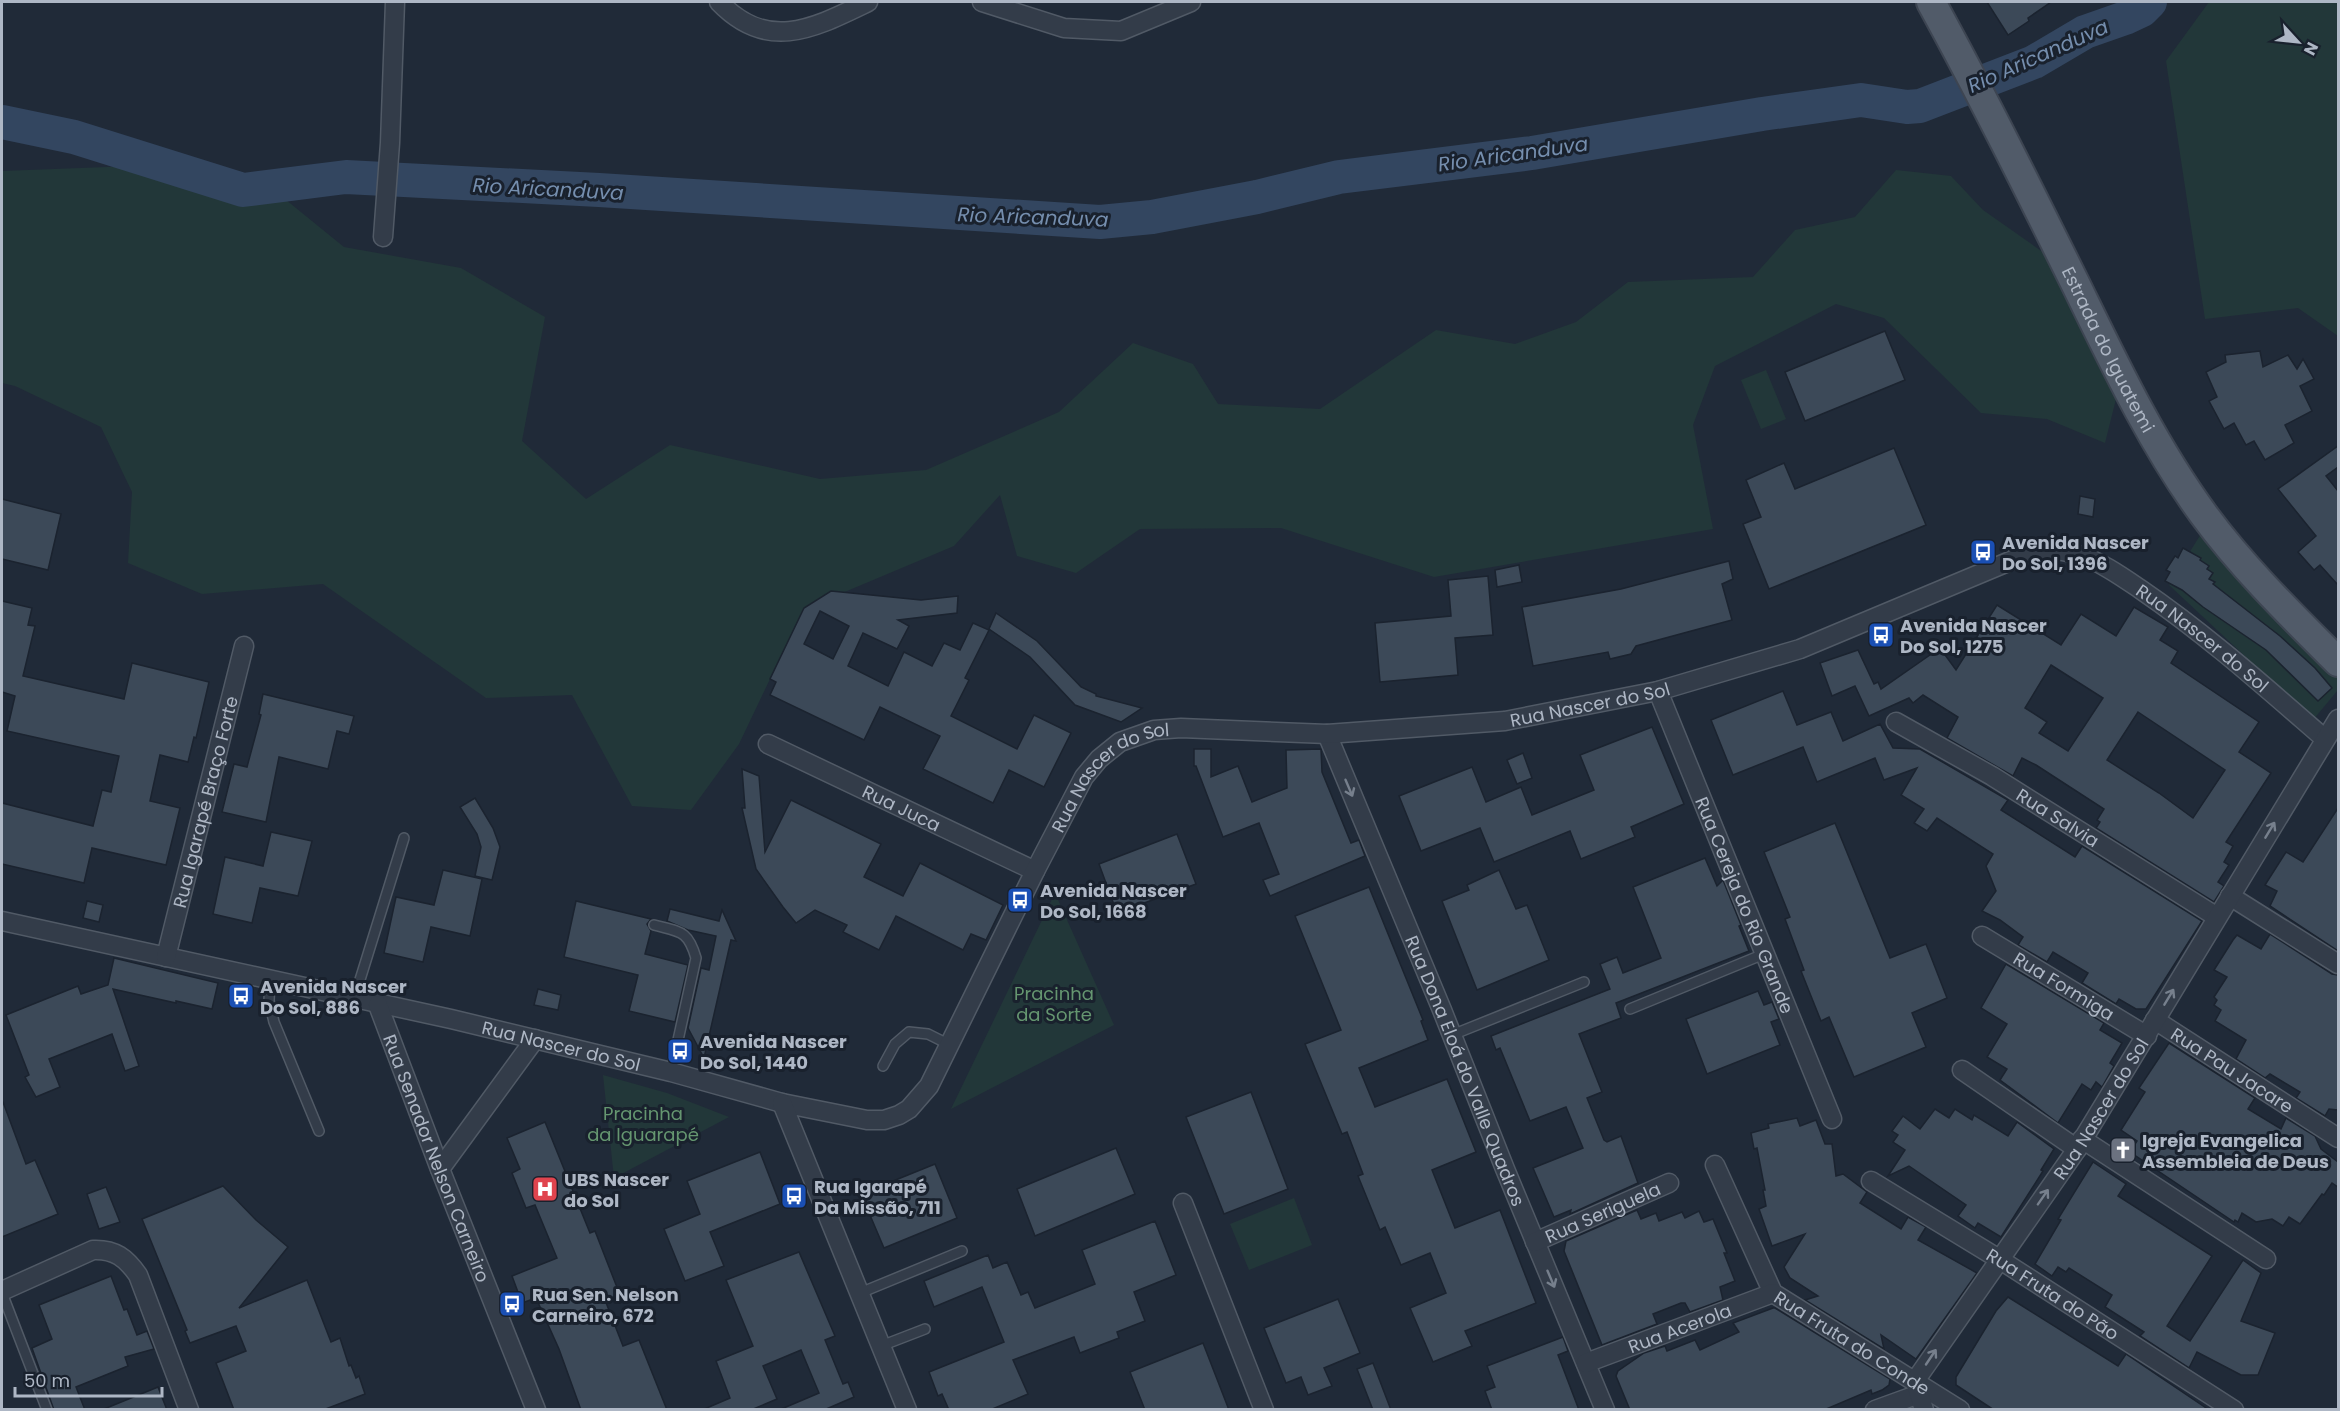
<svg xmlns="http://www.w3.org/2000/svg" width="2340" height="1411" font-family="Poppins,sans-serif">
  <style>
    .green { fill: #223739 }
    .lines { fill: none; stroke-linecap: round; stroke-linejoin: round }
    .river { stroke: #334660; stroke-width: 34 }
    .building { fill: #3c4958; stroke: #1b232f; stroke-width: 1.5; fill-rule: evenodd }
    .service-casing { stroke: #515a66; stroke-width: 12 }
    .minor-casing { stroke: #515a66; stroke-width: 21 }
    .primary-casing { stroke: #3d4552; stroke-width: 32 }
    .service { stroke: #333c49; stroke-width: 9 }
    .minor { stroke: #333c49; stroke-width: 18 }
    .primary { stroke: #515b69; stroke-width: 28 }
    .oneway { stroke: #77808d }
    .labels { text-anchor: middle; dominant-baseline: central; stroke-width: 6; stroke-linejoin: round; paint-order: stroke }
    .street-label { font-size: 18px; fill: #aeb7c5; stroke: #19212d }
    .poi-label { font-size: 18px; font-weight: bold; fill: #aeb7c5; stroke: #19212d; text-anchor: start }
    .park-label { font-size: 18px; fill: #659670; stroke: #19212d }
    .water-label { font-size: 20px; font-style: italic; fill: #758eae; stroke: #19212d }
  </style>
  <rect width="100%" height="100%" fill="#202a38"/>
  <g class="green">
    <polygon points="2209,2 2338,2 2338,336 2298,308 2205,319 2166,61"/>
    <polygon points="133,166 275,191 344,247 461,268 545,317 522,441 586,499 670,445 820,479 926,470 1059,412 1133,343 1193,364 1218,404 1320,409 1436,330 1515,344 1576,322 1628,282 1753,277 1795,230 1855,217 1896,170 1951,176 1983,210 2047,255 2118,391 2105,443 2047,419 1981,413 1884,318 1836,304 1715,366 1693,425 1713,529 1434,577 1281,528 1140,529 1076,573 1017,556 1000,495 954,546 828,599 799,618 739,744 691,810 632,806 572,695 486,698 323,584 202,594 128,563 132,492 101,427 15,386 2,383 2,171"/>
    <polygon points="1766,370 1786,419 1761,429 1741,380"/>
    <polygon points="2206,526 2338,673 2338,690 2313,720 2169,585"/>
    <polygon points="1055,893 1114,1025 951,1109"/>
    <polygon points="603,1075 667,1093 729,1117 614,1178"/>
    <polygon points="1294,1198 1312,1245 1249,1270 1230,1224"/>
  </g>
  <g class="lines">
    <polyline class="river" points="2,122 74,137 243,190 346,177 599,190 1100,222 1152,217 1257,197 1339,177 1532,153 1762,114 1861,100 1907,107 1920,106 2034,62 2085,32 2125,18 2142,10 2150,2"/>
  </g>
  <g class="building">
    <polygon points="1987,2 2051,2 2028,18 2029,21 2008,35"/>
    <polygon points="1885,331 1905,380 1805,421 1785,372"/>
    <polygon points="2260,351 2263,367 2288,355 2297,369 2303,359 2314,379 2300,386 2312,411 2285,425 2294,443 2265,460 2254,441 2246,445 2234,423 2224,429 2209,401 2217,397 2206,372 2226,362 2225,355"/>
    <polygon points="2338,446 2338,467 2326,476 2338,491 2338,585 2320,565 2314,570 2298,552 2316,536 2278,489"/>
    <polygon points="1894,448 1926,525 1769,589 1743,524 1761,517 1746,480 1784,463 1795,489"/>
    <polygon points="2080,496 2095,499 2093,517 2078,514"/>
    <polygon points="2,499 61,514 48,570 2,559"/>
    <polygon points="2183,548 2201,558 2200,560 2209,566 2207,569 2213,573 2209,579 2215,582 2213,584 2280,636 2315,668 2332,688 2318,701 2266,650 2203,607 2182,590 2165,581 2170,572 2166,570 2175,556 2178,558"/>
    <polygon points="1729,561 1733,579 1722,584 1732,620 1636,646 1631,654 1610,659 1608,652 1533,666 1522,607 1621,589"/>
    <polygon points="1519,565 1522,582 1497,587 1495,570"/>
    <polygon points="1488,576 1493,635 1455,638 1458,675 1380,682 1375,623 1451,616 1448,580"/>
    <path d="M831 591 921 600 958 596 957 613 898 620 909 626 897 649 863 633 848 666 888 686 904 652 932 666 944 643 960 650 973 623 989 630 965 678 969 680 951 716 1017 749 1034 715 1071 733 1044 787 1009 770 993 803 923 769 940 736 880 707 864 740 770 695 776 682 770 679 804 608ZM820 611 849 626 833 659 804 644Z"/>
    <polygon points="2,601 32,608 28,625 35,626 23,676 124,699 132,663 209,682 196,738 194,737 188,762 160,755 150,801 180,808 166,865 92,848 84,883 2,864 2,803 93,826 102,790 111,792 119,756 7,731 15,696 2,692"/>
    <path d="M1997 605 2061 645 2081 614 2116 636 2134 607 2168 627 2160 640 2178 651 2171 663 2259 722 2239 752 2271 773 2226 842 2233 846 2224 862 2229 865 2218 882 2224 886 2214 902 2096 828 2100 822 2097 820 2104 809 2036 765 2022 758 2013 776 1947 738 1958 717 1923 695 1913 703 1909 698 1869 716 1855 686 1832 696 1820 663 1858 650 1874 684 1878 682 1881 689 1940 648 1956 670ZM2051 665 2103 698 2068 751 2039 733 2047 722 2025 708ZM2138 712 2225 770 2193 818 2159 793 2107 760Z"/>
    <polygon points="996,613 1037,641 1081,687 1096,694 1096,696 1142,708 1121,722 1075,705 1030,657 989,629"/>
    <polygon points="1783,691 1797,725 1831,712 1843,741 1880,724 1893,748 1920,749 2008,800 2001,810 2075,857 2082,846 2202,921 2146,1009 2136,1009 2119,999 2116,1004 2082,983 2088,973 2053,952 2047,962 2018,945 2023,937 2000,920 1982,911 1996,891 1986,866 1993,854 1937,818 1927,831 1914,823 1924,809 1901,795 1917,768 1884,780 1875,758 1817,782 1803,747 1733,775 1711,720"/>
    <polygon points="263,694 354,716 349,734 337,731 328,769 279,757 266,822 222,812 234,764 247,767 261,715 259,714"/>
    <polygon points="1652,727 1684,804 1631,827 1635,837 1581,859 1570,831 1494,862 1480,828 1421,851 1399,796 1472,767 1486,802 1521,787 1532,815 1594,790 1580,755"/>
    <polygon points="1194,749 1211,749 1211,777 1238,766 1252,802 1287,788 1286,750 1321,749 1322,772 1351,843 1359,840 1365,856 1270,896 1263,880 1279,874 1259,823 1223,837 1196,766 1194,766"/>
    <polygon points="1523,753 1532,778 1517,784 1507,760"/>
    <polygon points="742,769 759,776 765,852 791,800 881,844 864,877 903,896 920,863 1003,905 986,940 971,934 963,950 896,916 879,950 843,932 847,925 815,910 796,923 783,907 756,869 742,808 745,808"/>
    <polygon points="475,798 493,828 500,847 492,880 475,876 481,847 477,834 460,807"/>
    <polygon points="2338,808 2338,951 2270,906 2277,891 2265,885 2286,852 2303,862"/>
    <polygon points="1835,823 1890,958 1926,944 1947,998 1912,1013 1926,1047 1854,1077 1829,1017 1821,1021 1801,971 1804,970 1785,919 1790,917 1764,852"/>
    <polygon points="271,832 312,841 298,896 260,888 252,923 213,914 225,857 263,866"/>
    <polygon points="1177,834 1196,884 1117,913 1099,864"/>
    <polygon points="1705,858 1717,886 1723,880 1741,925 1739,926 1749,951 1616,1003 1621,1018 1579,1034 1602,1092 1587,1098 1604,1140 1607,1142 1621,1136 1638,1183 1570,1214 1571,1210 1554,1217 1533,1168 1583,1148 1566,1107 1530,1121 1500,1048 1496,1050 1491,1036 1610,989 1600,964 1617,957 1623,973 1661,958 1633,887"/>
    <polygon points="443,870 482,879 470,936 431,927 423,962 384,953 396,897 434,905"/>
    <polygon points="1499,870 1516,909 1527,905 1549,960 1477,990 1442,901 1469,890 1467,885"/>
    <polygon points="1369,887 1423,1020 1421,1021 1428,1040 1359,1068 1375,1107 1447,1079 1476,1152 1432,1170 1455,1228 1500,1210 1536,1303 1465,1331 1472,1346 1433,1362 1410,1308 1446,1293 1430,1253 1401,1265 1385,1227 1380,1230 1358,1176 1363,1174 1347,1132 1342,1134 1305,1044 1341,1030 1295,916"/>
    <polygon points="87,901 103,905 99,922 83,918"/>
    <polygon points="576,901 651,919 647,924 651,931 645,954 688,965 675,1022 629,1011 638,975 564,957"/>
    <polygon points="670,909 719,921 722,910 736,941 731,940 704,1058 688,1028 701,968 709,970 716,936 688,930 667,921"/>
    <polygon points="2270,934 2332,974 2338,975 2338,1110 2329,1109 2325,1116 2296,1098 2300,1092 2270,1074 2265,1078 2236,1059 2246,1040 2215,1021 2221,1010 2214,1005 2217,1000 2214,997 2227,977 2214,970 2233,940 2237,935 2261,949"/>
    <polygon points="114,958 218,983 212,1009 176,1001 176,1003 113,989 139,1066 125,1071 112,1034 49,1059 60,1087 36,1097 25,1077 29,1075 6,1015 78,986 81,994 108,985"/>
    <polygon points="2006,964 2104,1023 2100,1030 2122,1043 2110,1063 2114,1066 2102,1087 2096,1082 2091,1090 2082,1084 2058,1123 2000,1080 2007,1069 1987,1057 2007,1024 1981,1008"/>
    <polygon points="538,989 561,995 558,1010 534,1005"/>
    <polygon points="1758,991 1764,1005 1772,1002 1779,1019 1771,1022 1780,1045 1707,1074 1686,1019"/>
    <polygon points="2169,1043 2255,1098 2248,1109 2281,1129 2286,1118 2315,1136 2321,1149 2338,1162 2338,1187 2332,1183 2324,1195 2322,1194 2300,1224 2289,1217 2283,1226 2272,1219 2256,1222 2242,1213 2238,1222 2235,1220 2234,1222 2130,1152 2137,1141 2121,1130 2145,1092 2139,1088"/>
    <polygon points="1251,1092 1288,1189 1224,1214 1186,1117"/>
    <polygon points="2,1102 3,1102 26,1164 35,1160 58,1214 2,1237"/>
    <polygon points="1935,1109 1949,1118 1955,1109 1972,1120 1974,1115 2008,1136 2017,1122 2054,1149 2041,1170 2043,1171 2001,1237 1978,1223 1975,1228 1958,1216 1966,1205 1909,1166 1888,1176 1905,1150 1893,1142 1898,1135 1892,1131 1903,1116 1920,1129"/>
    <polygon points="1797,1118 1800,1126 1816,1120 1825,1144 1832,1144 1836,1176 1843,1174 1867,1192 1860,1203 1901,1229 1908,1217 1926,1227 1918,1240 1977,1273 1916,1359 1881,1335 1884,1349 1805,1300 1818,1296 1790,1278 1784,1267 1805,1234 1772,1246 1759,1209 1766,1206 1763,1190 1765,1190 1757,1148 1754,1149 1751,1133 1769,1128 1768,1124"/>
    <polygon points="545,1122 590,1233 595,1231 620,1295 605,1300 623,1346 639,1340 667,1410 581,1410 559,1349 536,1298 522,1303 512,1276 557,1258 535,1205 526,1208 512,1173 520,1169 507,1138"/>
    <polygon points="1116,1148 1135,1194 1035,1236 1017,1189"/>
    <polygon points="760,1152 780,1204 710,1232 724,1266 685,1281 664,1229 700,1214 687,1181"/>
    <polygon points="2093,1162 2126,1184 2118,1196 2212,1256 2167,1326 2190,1341 2243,1260 2261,1273 2241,1321 2275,1333 2258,1375 2241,1375 2197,1352 2189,1368 2140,1336 2144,1332 2105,1307 2112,1295 2069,1268 2066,1272 2058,1267 2052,1276 2035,1264 2061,1220 2058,1219"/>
    <polygon points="935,1164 957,1218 884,1248 861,1194"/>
    <polygon points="223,1186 256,1220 288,1247 239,1308 307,1280 331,1342 340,1338 349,1366 351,1365 356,1378 359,1376 365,1394 323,1410 234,1410 216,1363 246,1351 236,1326 190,1343 185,1331 187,1330 142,1219"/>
    <polygon points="106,1187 120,1222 99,1229 87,1194"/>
    <polygon points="1637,1210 1641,1219 1656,1213 1659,1221 1682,1212 1685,1218 1699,1211 1704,1222 1713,1219 1727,1253 1724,1253 1735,1281 1720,1287 1723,1300 1690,1312 1685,1303 1681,1303 1653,1314 1657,1324 1602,1345 1564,1251 1566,1241"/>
    <polygon points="1155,1221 1176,1275 1134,1292 1145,1321 1117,1332 1119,1338 1080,1353 1074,1337 1013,1360 1028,1394 990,1410 949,1410 942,1394 938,1396 929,1372 1004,1342 982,1287 934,1307 924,1281 988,1255 993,1268 1007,1262 1021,1295 1028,1292 1035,1308 1095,1284 1082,1250"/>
    <polygon points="799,1252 835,1336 825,1340 843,1384 848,1382 854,1397 824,1410 779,1410 819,1393 801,1350 763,1366 777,1399 751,1410 702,1410 730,1398 716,1361 753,1346 726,1280"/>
    <polygon points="111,1276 124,1310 127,1309 137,1335 147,1331 154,1349 125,1357 128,1366 76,1387 85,1410 54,1410 32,1348 52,1339 39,1305"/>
    <polygon points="2008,1297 2118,1366 2126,1354 2209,1410 1994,1410 1956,1385 1956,1377 1996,1311"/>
    <polygon points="1338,1299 1360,1353 1324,1368 1332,1386 1308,1395 1301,1377 1286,1383 1264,1328"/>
    <polygon points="1773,1308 1775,1308 1890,1379 1889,1385 1882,1390 1872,1394 1871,1390 1824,1410 1630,1410 1616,1376 1618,1371 1644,1353 1665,1346 1667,1351 1695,1340 1700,1350 1739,1332 1733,1323"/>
    <polygon points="1563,1337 1568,1351 1558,1355 1579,1410 1492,1410 1485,1391 1495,1387 1487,1366"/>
    <polygon points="1203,1343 1229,1410 1145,1410 1130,1372"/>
    <polygon points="1373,1363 1391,1410 1373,1410 1357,1369"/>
    <polygon points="158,1387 167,1410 104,1410 104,1409"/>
  </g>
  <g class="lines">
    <defs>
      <g id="service">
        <path d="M654 925C680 932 688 930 696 958L671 1072"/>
        <polyline points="270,979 269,1001 274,1022 319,1131"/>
        <polyline points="354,999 404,838"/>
        <polyline points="1630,1009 1764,954"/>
        <polyline points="1452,1035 1584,982"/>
        <polyline points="883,1066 895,1044 909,1032 928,1034 950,1045"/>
        <polyline points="2,1293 47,1410"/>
        <polyline points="860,1293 962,1251"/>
        <polyline points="881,1346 925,1329"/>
      </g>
      <g id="minor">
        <path d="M719 2C768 53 814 28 868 2"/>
        <polyline points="982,2 1064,28 1121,31 1191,2"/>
        <polyline points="383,237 390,143 395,2"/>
        <path id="s1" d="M1658 691 1832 1119"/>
        <path id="s2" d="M1896 722 1992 776 2217 917"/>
        <path id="s3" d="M1327 734 1442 1010 1505 1169 1605 1410"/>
        <path id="s4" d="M768 744 1035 871"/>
        <polyline points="2230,896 2338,964"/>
        <path id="s5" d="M2 921 451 1019 671 1072 782 1103 867 1120H884L899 1115 909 1109 929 1086 1035 871 1084 777 1099 759 1120 742 1154 730 1181 728 1327 734 1505 721 1658 691 1800 649 2027 554C2044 549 2058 549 2076 554 2098 560 2121 576 2140 589 2206 634 2265 687 2325 739"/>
        <path id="s6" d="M1982 936 2147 1036"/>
        <path id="s7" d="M166 957 244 646"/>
        <path id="s8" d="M378 1005 440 1169 536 1410"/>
        <path id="s9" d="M2155 1020 2338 1138"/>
        <polyline points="1962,1070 2077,1149"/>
        <polyline points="782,1103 907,1410"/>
        <polyline points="2082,1139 2266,1259"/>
        <path id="s10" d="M1715 1165 1773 1293 1960 1410"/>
        <polyline points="440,1169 535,1039"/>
        <path id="s11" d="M1871 1181 1999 1259 2234 1410"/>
        <polyline points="1183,1203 1264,1410"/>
        <path id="s12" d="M1535 1242 1669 1183"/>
        <path d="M2 1291 93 1250C115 1249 126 1258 138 1275L189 1410"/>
        <path id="s13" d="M1586 1363 1773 1293"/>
        <polyline points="1875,1410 1919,1394"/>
        <path id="s14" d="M1924 1410 1915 1381 2077 1149 2338 719"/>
      </g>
      <g id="primary">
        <path id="s15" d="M1931 2C1982 95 2029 190 2076 285 2114 363 2152 444 2204 515 2243 568 2292 616 2338 662"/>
      </g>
    </defs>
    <use href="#service" class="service-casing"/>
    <use href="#minor" class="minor-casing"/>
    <use href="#primary" class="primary-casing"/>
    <use href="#service" class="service"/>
    <use href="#minor" class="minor"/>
    <use href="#primary" class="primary"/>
  </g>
  <defs><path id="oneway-shaft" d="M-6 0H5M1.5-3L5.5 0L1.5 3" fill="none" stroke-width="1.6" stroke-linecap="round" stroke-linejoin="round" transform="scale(1.5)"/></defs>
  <g class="oneway">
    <use href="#oneway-shaft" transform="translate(1349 788) rotate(67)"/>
    <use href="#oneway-shaft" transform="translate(2270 830) rotate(-59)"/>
    <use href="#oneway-shaft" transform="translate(2169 997) rotate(-59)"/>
    <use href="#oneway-shaft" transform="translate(2043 1197) rotate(-55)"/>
    <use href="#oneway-shaft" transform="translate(1551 1279) rotate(67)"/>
    <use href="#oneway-shaft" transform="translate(1931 1357) rotate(-56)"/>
  </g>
  <defs>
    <symbol id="bus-square" viewBox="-11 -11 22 22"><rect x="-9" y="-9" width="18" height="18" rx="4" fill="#1a4fb4" stroke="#19212d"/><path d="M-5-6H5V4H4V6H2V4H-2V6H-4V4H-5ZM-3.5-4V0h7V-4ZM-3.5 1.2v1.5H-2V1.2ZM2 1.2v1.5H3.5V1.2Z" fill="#fff"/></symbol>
    <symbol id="church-square" viewBox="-11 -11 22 22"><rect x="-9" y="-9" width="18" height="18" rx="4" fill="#6b7280" stroke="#19212d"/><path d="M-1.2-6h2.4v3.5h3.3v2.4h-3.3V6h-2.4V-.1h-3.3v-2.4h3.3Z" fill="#fff"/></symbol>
    <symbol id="hospital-square" viewBox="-11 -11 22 22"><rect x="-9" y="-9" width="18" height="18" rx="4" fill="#e0444e" stroke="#19212d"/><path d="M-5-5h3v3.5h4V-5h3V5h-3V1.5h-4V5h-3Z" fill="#fff"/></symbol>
  </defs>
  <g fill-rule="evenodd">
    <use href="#bus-square" x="1968" y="537" width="30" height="30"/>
    <use href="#bus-square" x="1866" y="620" width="30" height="30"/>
    <use href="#bus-square" x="1005" y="885" width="30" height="30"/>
    <use href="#bus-square" x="226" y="981" width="30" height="30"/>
    <use href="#bus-square" x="665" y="1036" width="30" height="30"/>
    <use href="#church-square" x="2108" y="1135" width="30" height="30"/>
    <use href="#hospital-square" x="530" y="1174" width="30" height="30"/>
    <use href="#bus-square" x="779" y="1181" width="30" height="30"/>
    <use href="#bus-square" x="497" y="1289" width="30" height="30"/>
  </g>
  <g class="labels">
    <g class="street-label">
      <text stroke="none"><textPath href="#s15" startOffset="390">Estrada do Iguatemi</textPath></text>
      <text stroke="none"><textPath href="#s5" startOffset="2499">Rua Nascer do Sol</textPath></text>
      <text stroke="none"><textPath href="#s5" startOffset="1833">Rua Nascer do Sol</textPath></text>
      <text stroke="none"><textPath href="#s5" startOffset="1329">Rua Nascer do Sol</textPath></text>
      <text stroke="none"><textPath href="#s7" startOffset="160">Rua Igarapé Braço Forte</textPath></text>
      <text stroke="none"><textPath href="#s4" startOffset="148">Rua Juca</textPath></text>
      <text stroke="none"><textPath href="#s2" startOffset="188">Rua Salvia</textPath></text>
      <text stroke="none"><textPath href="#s1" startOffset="231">Rua Cereja do Rio Grande</textPath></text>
      <text stroke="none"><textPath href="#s6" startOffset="96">Rua Formiga</textPath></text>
      <text stroke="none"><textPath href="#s5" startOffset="573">Rua Nascer do Sol</textPath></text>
      <text stroke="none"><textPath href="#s9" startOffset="92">Rua Pau Jacare</textPath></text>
      <text stroke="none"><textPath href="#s3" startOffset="364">Rua Dona Eloá do Valle Quadros</textPath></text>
      <text stroke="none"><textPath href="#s14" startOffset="360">Rua Nascer do Sol</textPath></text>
      <text stroke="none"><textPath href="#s8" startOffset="164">Rua Senador Nelson Carneiro</textPath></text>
      <text stroke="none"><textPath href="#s12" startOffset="74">Rua Seriguela</textPath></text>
      <text stroke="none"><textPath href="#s11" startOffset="214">Rua Fruta do Pão</textPath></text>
      <text stroke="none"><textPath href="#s13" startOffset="100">Rua Acerola</textPath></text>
      <text stroke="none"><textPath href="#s10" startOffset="234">Rua Fruta do Conde</textPath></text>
    </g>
    <g class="poi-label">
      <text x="2002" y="542">Avenida Nascer<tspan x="2002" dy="21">Do Sol, 1396</tspan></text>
      <text x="1900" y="625">Avenida Nascer<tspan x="1900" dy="21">Do Sol, 1275</tspan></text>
      <text x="1040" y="890">Avenida Nascer<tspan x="1040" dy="21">Do Sol, 1668</tspan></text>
      <text x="260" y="986">Avenida Nascer<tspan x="260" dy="21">Do Sol, 886</tspan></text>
      <text x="700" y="1041">Avenida Nascer<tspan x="700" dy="21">Do Sol, 1440</tspan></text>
      <text x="2142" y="1140">Igreja Evangelica<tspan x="2142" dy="21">Assembleia de Deus</tspan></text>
      <text x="564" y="1179">UBS Nascer<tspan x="564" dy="21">do Sol</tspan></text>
      <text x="814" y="1186">Rua Igarapé<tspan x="814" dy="21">Da Missão, 711</tspan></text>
      <text x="532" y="1294">Rua Sen. Nelson<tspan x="532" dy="21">Carneiro, 672</tspan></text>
    </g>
    <g class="park-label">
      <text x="1054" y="993">Pracinha<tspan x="1054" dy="21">da Sorte</tspan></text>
      <text x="643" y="1113">Pracinha<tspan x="643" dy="21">da Iguarapé</tspan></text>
    </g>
    <g class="water-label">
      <text transform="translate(2038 56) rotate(-24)">Rio Aricanduva</text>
      <text transform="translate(1513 154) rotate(-8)">Rio Aricanduva</text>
      <text transform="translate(548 189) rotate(3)">Rio Aricanduva</text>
      <text transform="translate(1033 217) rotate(2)">Rio Aricanduva</text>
    </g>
  </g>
  <rect width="2340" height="1411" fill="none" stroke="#aeb7c5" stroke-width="6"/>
  <g transform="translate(2298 42) rotate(117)" stroke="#19212d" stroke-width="4.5" paint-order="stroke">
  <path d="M0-4.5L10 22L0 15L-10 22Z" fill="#aeb7c5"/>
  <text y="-9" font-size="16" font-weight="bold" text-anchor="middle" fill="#aeb7c5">N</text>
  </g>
  <path d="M15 1387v9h147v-9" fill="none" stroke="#aeb7c5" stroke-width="3"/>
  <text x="24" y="1387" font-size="18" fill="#aeb7c5" stroke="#19212d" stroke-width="4.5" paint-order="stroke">50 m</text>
</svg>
